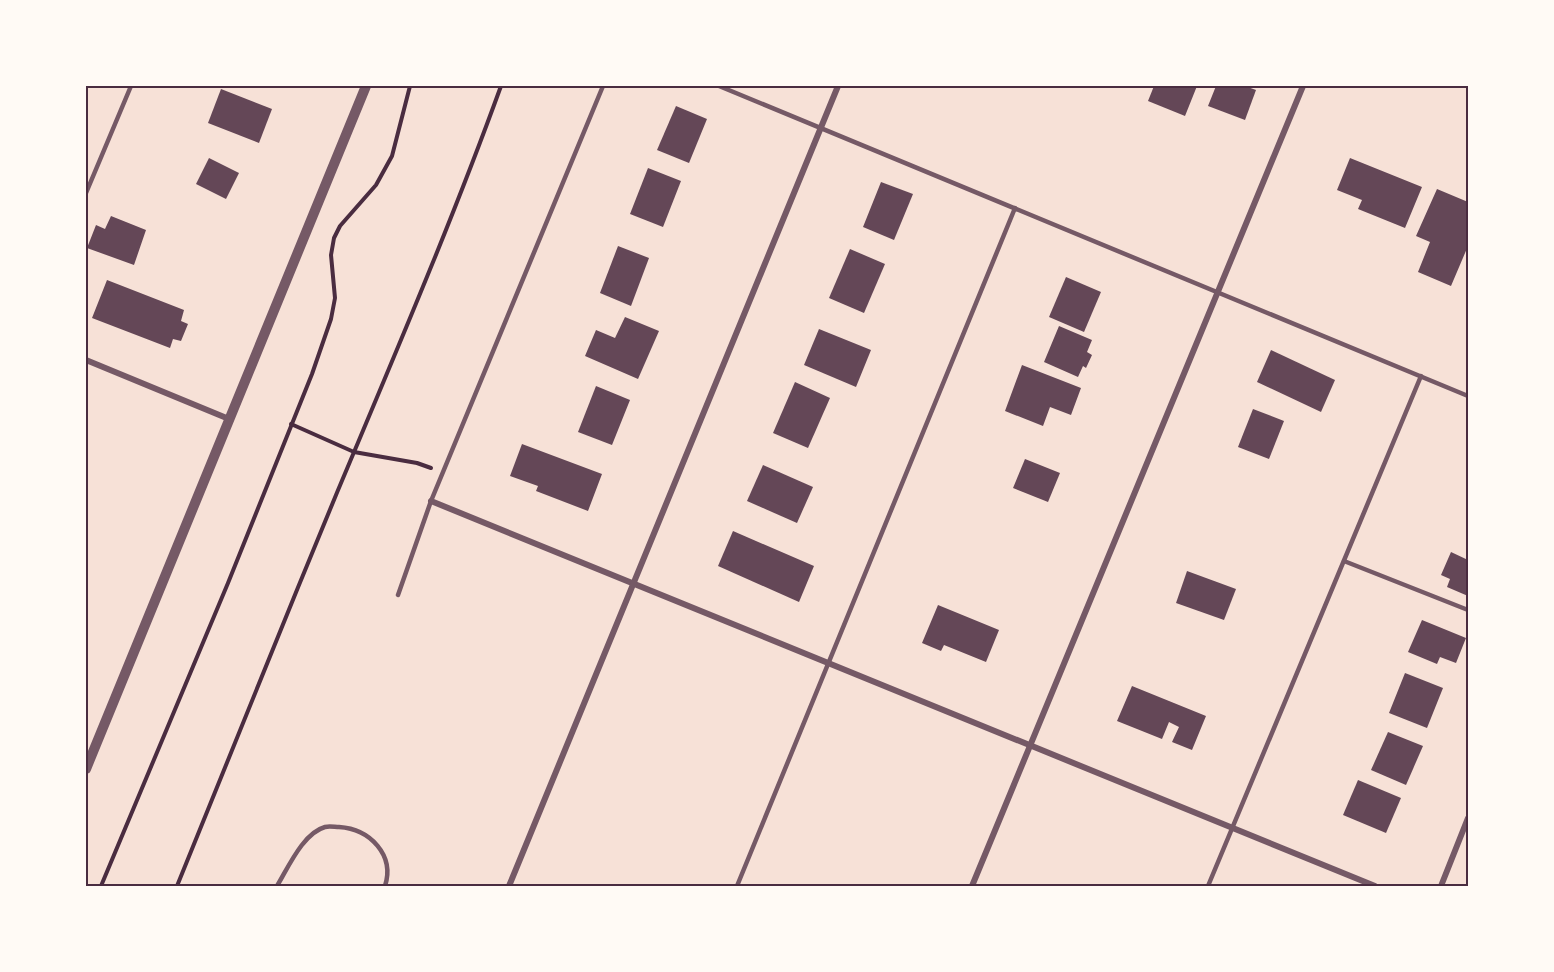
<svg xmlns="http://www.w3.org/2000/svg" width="1554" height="972" font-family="Lato,sans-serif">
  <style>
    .building { fill: #644757 }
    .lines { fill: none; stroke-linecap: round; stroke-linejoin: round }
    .path { stroke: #4a2c40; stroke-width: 4 }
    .service { stroke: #755966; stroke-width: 4.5 }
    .minor { stroke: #755966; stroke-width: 6 }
    .tertiary { stroke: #755966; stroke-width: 10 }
    .neatline { fill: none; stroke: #4a2c40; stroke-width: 2 }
  </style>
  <rect width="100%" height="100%" fill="#f7e1d7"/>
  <g class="building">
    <polygon points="1154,86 1197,86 1185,116 1148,101"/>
    <polygon points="1216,86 1245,86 1256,90 1245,120 1208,106"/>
    <polygon points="221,89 272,109 259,143 208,123"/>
    <polygon points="676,106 707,119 689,163 657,150"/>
    <polygon points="209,158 239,173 226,199 196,184"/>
    <polygon points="1350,158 1422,187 1405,228 1358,209 1362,200 1337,190"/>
    <polygon points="648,168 681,181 663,227 630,214"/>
    <polygon points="881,182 913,194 894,240 863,227"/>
    <polygon points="1437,189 1468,202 1468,246 1451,286 1418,272 1430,242 1416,236"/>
    <polygon points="111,216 146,230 134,265 87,248 96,225 105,229"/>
    <polygon points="618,246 649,258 631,306 600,293"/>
    <polygon points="850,249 885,264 864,313 829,298"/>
    <polygon points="1066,277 1101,292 1084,332 1049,317"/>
    <polygon points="107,280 184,310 181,321 188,324 181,341 173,339 170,348 92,318"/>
    <polygon points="625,317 659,331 638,379 585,356 596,330 615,338"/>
    <polygon points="1059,326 1092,340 1087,352 1092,355 1086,368 1083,366 1078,377 1044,362"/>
    <polygon points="819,329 871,350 856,387 804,365"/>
    <polygon points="1271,350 1335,380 1321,412 1257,382"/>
    <polygon points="1022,365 1081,388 1071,415 1050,407 1043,426 1005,411"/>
    <polygon points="795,382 830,398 808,448 773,433"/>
    <polygon points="596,386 630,400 612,445 578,432"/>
    <polygon points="1253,409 1284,421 1269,459 1238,447"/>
    <polygon points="522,444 602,474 588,511 536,491 538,486 510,476"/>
    <polygon points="1025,459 1060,473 1048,502 1013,488"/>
    <polygon points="763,465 813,487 797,523 747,501"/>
    <polygon points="733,531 814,566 799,602 718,566"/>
    <polygon points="1451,552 1468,560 1468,596 1447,587 1450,579 1441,575"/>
    <polygon points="1187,571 1236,589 1224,620 1176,603"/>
    <polygon points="938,605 999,630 986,662 944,645 941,651 922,643"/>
    <polygon points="1422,620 1466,638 1456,663 1440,657 1437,664 1408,652"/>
    <polygon points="1405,673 1443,688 1427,728 1389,713"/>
    <polygon points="1132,686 1206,716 1192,750 1172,742 1179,727 1169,722 1162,739 1117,721"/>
    <polygon points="1388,732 1423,746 1406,785 1371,770"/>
    <polygon points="1358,780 1401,798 1386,833 1343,815"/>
  </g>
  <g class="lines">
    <g class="path">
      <polyline points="291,424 354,452 417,463 431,468"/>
      <polyline points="101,886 228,583 312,374 331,319 335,298 331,255 334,238 340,226 376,185 392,156 410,86"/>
      <path d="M177 886C230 756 282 625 336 495 393 359 451 224 501 86"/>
    </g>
    <g class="service">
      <polyline points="719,86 1468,396"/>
      <polyline points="86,193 131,86"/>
      <polyline points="1344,561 1468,610"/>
      <polyline points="398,595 431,501 603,86"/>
      <path d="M277 886C288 868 303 833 325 827 329 826 335 827 339 827 370 829 395 855 385 886"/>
      <polyline points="737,886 1015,208"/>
      <polyline points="1208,886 1421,376"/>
    </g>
    <g class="minor">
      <polyline points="86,360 229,419"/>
      <polyline points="431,501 1375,886"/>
      <polyline points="509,886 838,86"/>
      <polyline points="972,886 1303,86"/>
      <polyline points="1441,886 1468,818"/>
    </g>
    <polyline class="tertiary" points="86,769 366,86"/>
  </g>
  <rect width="1554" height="972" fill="none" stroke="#fffaf5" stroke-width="174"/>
  <rect x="87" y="87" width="1380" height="798" class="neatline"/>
</svg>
